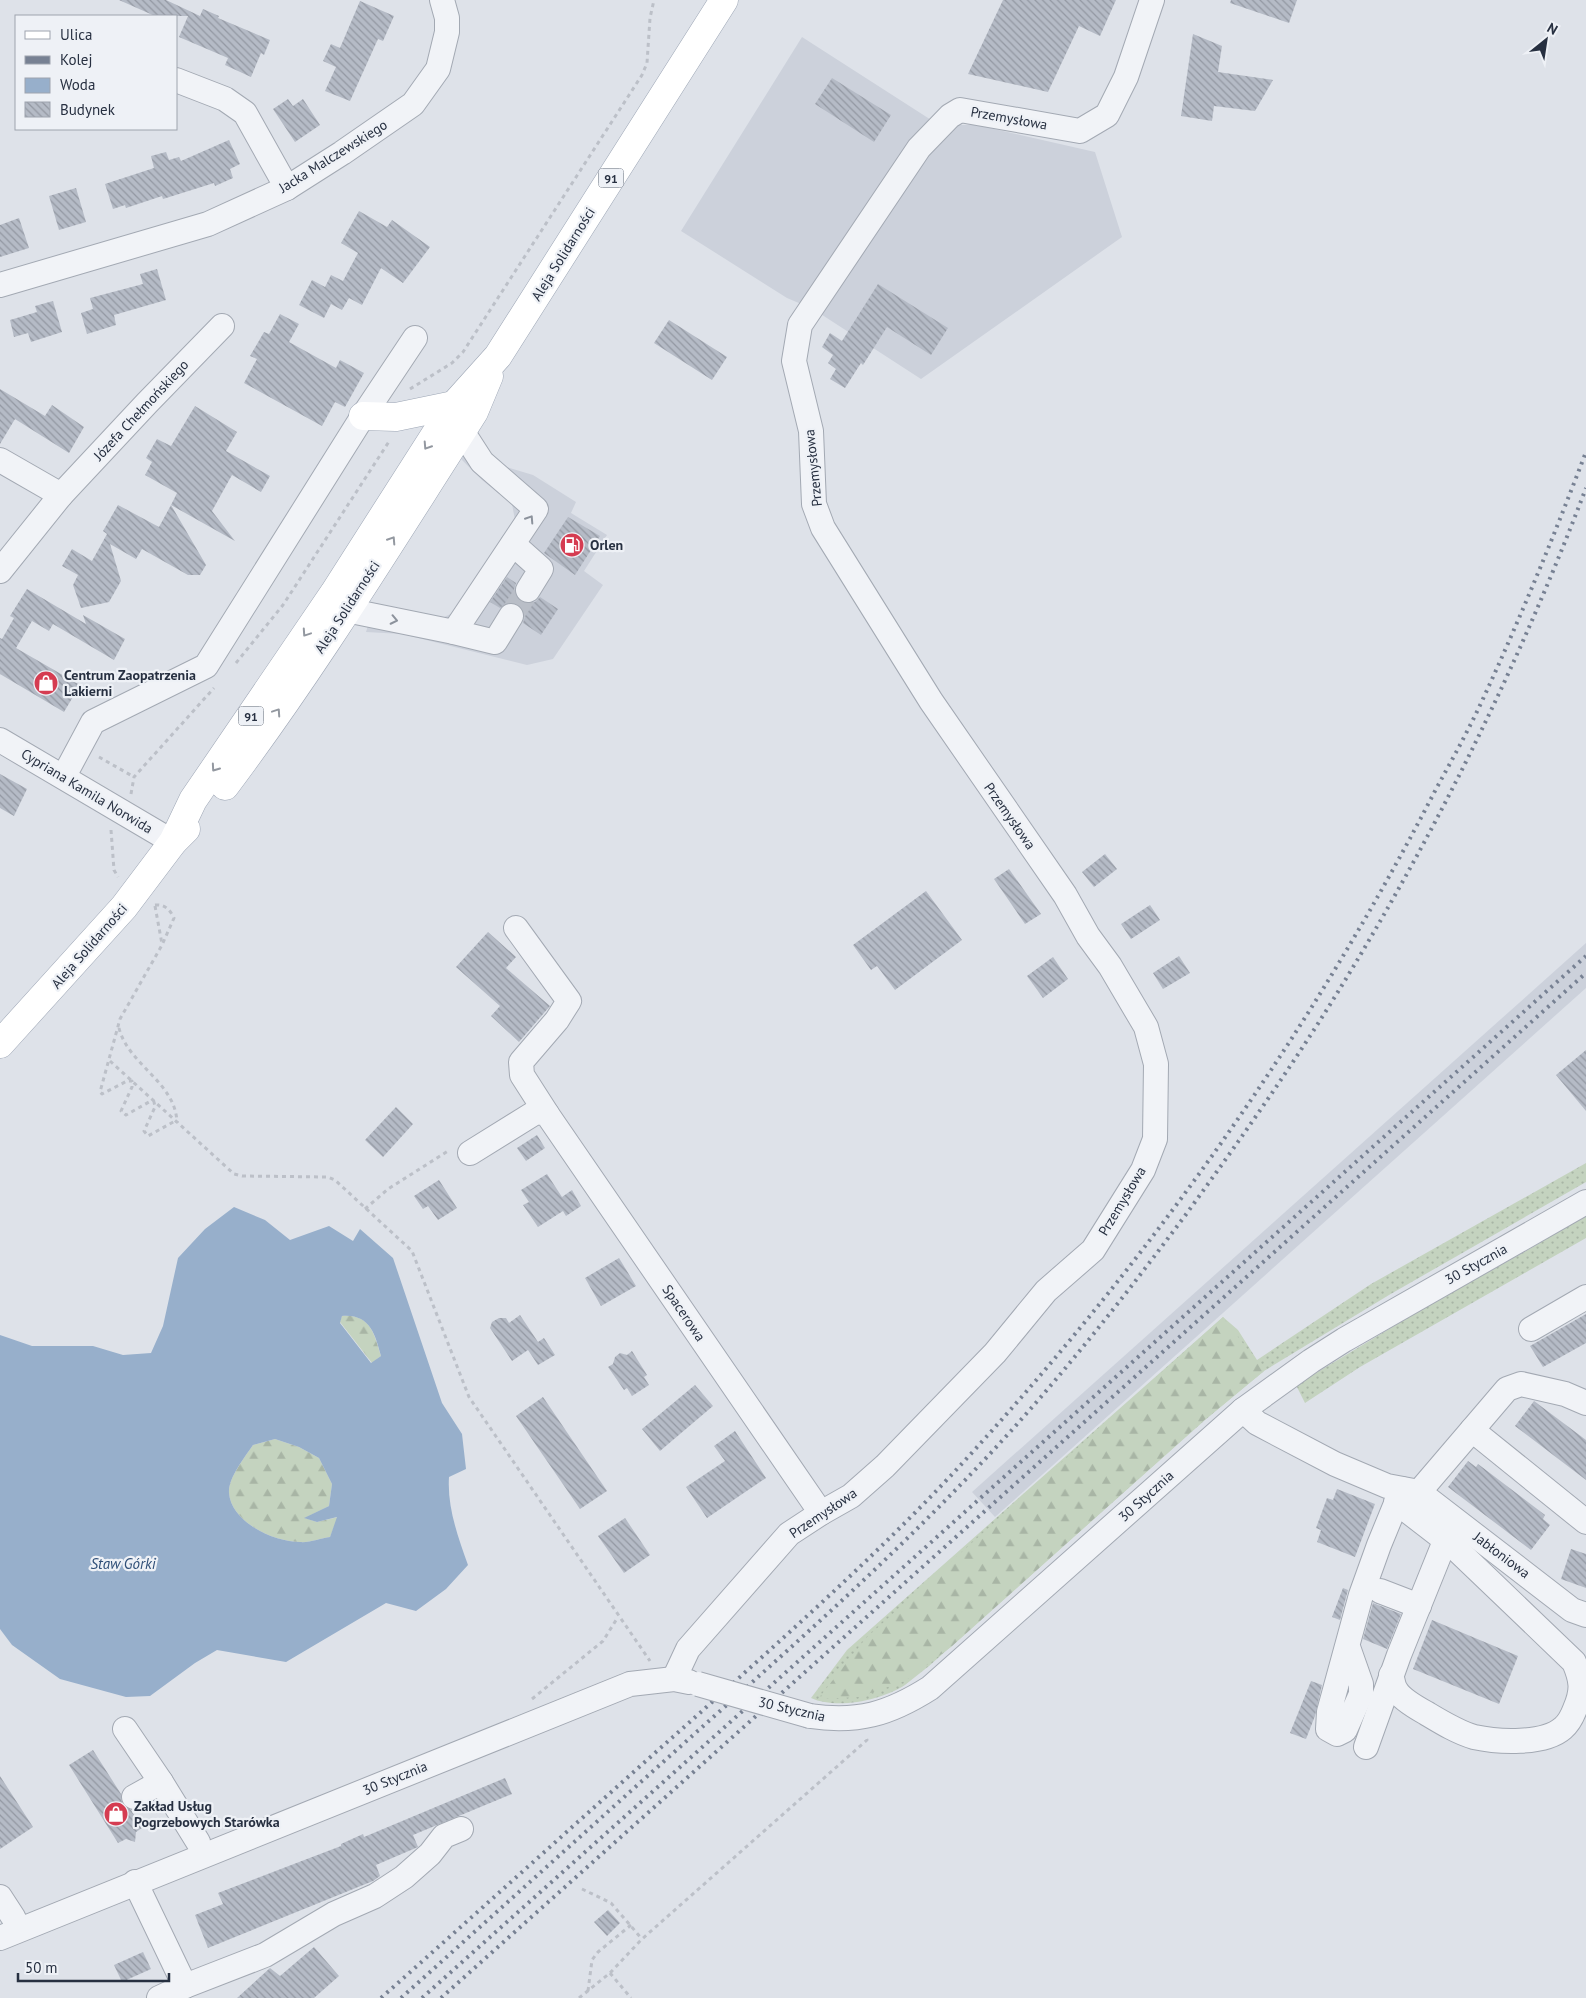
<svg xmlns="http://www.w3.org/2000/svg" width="1586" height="1998" font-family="'PT Sans',sans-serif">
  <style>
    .built { fill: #ccd1db }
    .grass { fill: url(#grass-dots) }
    .forest { fill: url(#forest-firs) }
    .water { fill: #97afcb; fill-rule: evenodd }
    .building { fill: url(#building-back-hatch) }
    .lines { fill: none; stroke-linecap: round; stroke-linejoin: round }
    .minor-tunnel { stroke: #b9bec7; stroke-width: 24; stroke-dasharray: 24 12; stroke-linecap: butt }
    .minor-casing { stroke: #a3a9b3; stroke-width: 26 }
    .major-casing { stroke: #9da6b5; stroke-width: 29 }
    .path { stroke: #bcc0c8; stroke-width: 3; stroke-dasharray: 4 4; stroke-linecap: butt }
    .minor { stroke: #f1f3f7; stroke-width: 24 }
    .major { stroke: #fff; stroke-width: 28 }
    .rail { stroke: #778193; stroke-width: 4; stroke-dasharray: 2.5 5; stroke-linecap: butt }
    .minor-bridge-casing { stroke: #a3a9b3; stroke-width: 26; stroke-linecap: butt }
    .minor-bridge { stroke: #f1f3f7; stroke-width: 24 }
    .oneway { stroke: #9398a0 }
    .oneway2 { stroke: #8c929c }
    .labels { text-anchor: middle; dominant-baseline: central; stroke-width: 4.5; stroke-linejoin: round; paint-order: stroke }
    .shield { fill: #eef1f6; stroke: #636a77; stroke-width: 1 }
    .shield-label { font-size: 12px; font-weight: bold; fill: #273041 }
    .street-label { font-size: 14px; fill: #273041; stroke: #eef1f6 }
    .poi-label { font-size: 14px; font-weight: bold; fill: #273041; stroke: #eef1f6; text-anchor: start }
    .water-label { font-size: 15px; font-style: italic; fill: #2e4e77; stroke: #eef1f6 }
  </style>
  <defs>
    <pattern id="grass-dots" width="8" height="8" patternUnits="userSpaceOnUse" patternTransform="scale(1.25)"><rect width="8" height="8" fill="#c4d3bf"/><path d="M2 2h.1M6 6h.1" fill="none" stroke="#a8b5a5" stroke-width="1.8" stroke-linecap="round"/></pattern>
    <pattern id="forest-firs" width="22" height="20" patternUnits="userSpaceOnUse" patternTransform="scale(1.25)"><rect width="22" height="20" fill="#c4d3bf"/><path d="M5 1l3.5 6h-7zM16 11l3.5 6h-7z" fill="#a8b5a5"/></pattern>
    <pattern id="building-back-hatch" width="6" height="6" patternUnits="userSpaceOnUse" patternTransform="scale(1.25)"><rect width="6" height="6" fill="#b5bbc6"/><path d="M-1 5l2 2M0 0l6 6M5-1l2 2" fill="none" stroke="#9398a2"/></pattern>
  </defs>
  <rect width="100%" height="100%" fill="#dee2e9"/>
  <g class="built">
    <polygon points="802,37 939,125 977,125 1095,152 1122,237 921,379 813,309 787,298 681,231"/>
    <polygon points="479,440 503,466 533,475 576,502 571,513 607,535 584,571 603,585 553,659 527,665 402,634 366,632 375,603 442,618 459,610 515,520 512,504 482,480 461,459"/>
    <polygon points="1586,943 1586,988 995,1517 972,1492"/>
  </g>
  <g class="grass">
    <path d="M1586 1163V1182L1389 1295 1264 1371 1205 1420 929 1666C921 1672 913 1679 905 1685 882 1700 837 1710 811 1698L847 1650 1223 1317 1238 1330 1257 1360 1371 1284Z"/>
    <polygon points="1586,1215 1586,1238 1360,1367 1305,1403 1296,1385 1424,1308 1533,1247"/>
  </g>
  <g class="forest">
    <path d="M342 1316C371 1314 374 1334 381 1356L372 1363 340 1322Z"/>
    <polygon points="1223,1317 1264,1371 1202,1422 951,1647 905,1681 859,1697 818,1699 866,1638"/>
    <path d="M275 1439 299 1447 319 1458 332 1484 329 1506 305 1518 317 1522 338 1517 330 1537C321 1538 309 1543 300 1542 274 1542 231 1522 229 1493 228 1478 245 1457 253 1445Z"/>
  </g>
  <path class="water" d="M234 1207 265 1220 290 1240 329 1226 353 1241 360 1229 393 1258 442 1403 462 1434 466 1469 449 1477C447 1507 458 1537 468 1565L446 1589 416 1611 386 1603 286 1662 217 1650 195 1663 150 1696 126 1697 60 1679 12 1645 0 1629V1335L32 1346H93L123 1355 151 1353 163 1326 178 1258 205 1229ZM342 1316C370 1314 375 1334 381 1356L371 1363 340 1323ZM275 1439 299 1447 319 1458 332 1484 329 1506 304 1518 317 1522 337 1517 330 1537C321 1538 309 1543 300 1542 274 1542 231 1522 229 1493 228 1478 245 1457 253 1445Z"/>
  <g class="building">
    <polygon points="119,0 166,0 200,16 203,9 219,16 218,18 270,40 264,55 261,53 251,77 225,65 228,58 179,37 188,16 155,16"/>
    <polygon points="1003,0 1116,0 1100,36 1079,26 1048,92 968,74"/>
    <polygon points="1231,0 1297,0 1289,23 1230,3"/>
    <polygon points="360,1 394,16 383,41 378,39 350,101 325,91 336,67 323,61 331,44 340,48"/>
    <polygon points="1193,34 1222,46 1218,72 1273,80 1255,111 1214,106 1212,121 1181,116"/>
    <polygon points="832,78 891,115 874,142 815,104"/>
    <polygon points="288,99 293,106 303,99 320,125 295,142 273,109"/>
    <polygon points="229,140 240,164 230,169 233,178 215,186 214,183 163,199 162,196 126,208 125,205 113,209 105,184 154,168 151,156 166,152 169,160 179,157 181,161"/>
    <polygon points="76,188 86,222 59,230 49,196"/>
    <polygon points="359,211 387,227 392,220 430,247 403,283 381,268 362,305 349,298 342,310 331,304 324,318 299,305 312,280 325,287 331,275 343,281 358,253 341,243"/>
    <polygon points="19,218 29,248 0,257 0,225"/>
    <polygon points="157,269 166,300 114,315 116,325 87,334 81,313 93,309 90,298 143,284 140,274"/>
    <polygon points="878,284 948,328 931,355 887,327 863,365 861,363 845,388 830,379 836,369 828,363 833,355 822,347 830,333 842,341"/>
    <polygon points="53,301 62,332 31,342 28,333 14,337 10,320 37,312 35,306"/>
    <polygon points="280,314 299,324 289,342 336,368 340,360 364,373 345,407 335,402 322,426 244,383 257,359 250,356 264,332 269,334"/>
    <polygon points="669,320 727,357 712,380 654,343"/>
    <polygon points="0,389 45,416 52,405 84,427 69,453 15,419 0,444"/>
    <polygon points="195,406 237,432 226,451 270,476 261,492 232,475 212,511 235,541 171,505 177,493 145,475 152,462 146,458 157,439 171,446"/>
    <polygon points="118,505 159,527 171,505 206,565 200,575 188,575 142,549 136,559 110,544 121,581 109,602 81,608 73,585 78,575 62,566 72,549 92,561 107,534 103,531"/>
    <polygon points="568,517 600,536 575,575 544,553"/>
    <polygon points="507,577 516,583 514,590 516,596 520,601 528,604 535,602 540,597 558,609 541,635 523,623 525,616 523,609 519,605 511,602 505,604 500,608 490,602"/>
    <polygon points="27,589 86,624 83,615 125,639 114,660 53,624 49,631 32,621 16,648 80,685 64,712 0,674 0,638 2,639 14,618 10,616"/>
    <polygon points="0,774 27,789 14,816 0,808"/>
    <polygon points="1105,854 1117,869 1094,887 1082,872"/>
    <polygon points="1009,869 1041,914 1025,924 994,879"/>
    <polygon points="926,891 962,940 895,990 877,966 871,970 853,945"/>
    <polygon points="1150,905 1160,920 1131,939 1121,924"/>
    <polygon points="488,932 516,957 506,968 550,1006 519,1042 491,1016 500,1006 456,967"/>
    <polygon points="1179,956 1190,973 1163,989 1153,973"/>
    <polygon points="1053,957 1068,979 1043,998 1027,976"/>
    <polygon points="1586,1050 1586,1111 1556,1075"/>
    <polygon points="396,1107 413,1124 383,1157 365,1140"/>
    <polygon points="537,1135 545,1148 526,1161 517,1148"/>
    <polygon points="547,1174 562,1197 572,1190 581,1206 566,1216 563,1211 538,1227 523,1205 529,1202 521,1190"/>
    <polygon points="439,1180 457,1208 438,1220 428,1206 423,1209 414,1196"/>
    <polygon points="619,1258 636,1286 601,1306 585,1278"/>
    <polygon points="1586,1314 1586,1343 1543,1367 1530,1346"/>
    <polygon points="520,1315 538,1342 544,1338 555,1355 538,1365 528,1350 512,1361 490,1328 492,1322 499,1318 506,1318 509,1323"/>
    <polygon points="632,1351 647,1375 644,1377 649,1385 632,1396 627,1388 624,1390 608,1367 613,1364 615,1357 620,1353 627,1355"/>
    <polygon points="695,1385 713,1406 660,1451 642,1429"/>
    <polygon points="543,1397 607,1491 580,1509 516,1416"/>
    <polygon points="1534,1401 1586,1440 1586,1480 1515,1426"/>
    <polygon points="735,1431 766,1478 707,1518 686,1487 725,1461 714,1446"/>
    <polygon points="1468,1461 1476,1467 1478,1464 1545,1515 1543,1519 1550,1525 1531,1550 1448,1487"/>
    <polygon points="1337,1489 1375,1504 1355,1557 1317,1542 1321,1530 1316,1528 1327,1498 1333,1500"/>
    <polygon points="625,1518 650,1555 624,1573 598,1536"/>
    <polygon points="1571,1549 1586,1554 1586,1588 1561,1579"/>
    <polygon points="1343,1588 1348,1590 1340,1620 1332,1617"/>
    <polygon points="1373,1603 1401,1614 1387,1649 1363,1639"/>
    <polygon points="1432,1620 1518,1656 1499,1704 1413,1669"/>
    <polygon points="1311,1681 1322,1685 1315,1716 1306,1739 1290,1733"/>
    <polygon points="93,1750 121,1794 122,1804 131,1810 142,1828 136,1832 135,1842 126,1839 118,1843 69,1765"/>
    <polygon points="0,1776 33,1827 0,1849"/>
    <polygon points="505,1778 512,1794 413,1835 418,1847 376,1865 380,1876 373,1881 208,1948 195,1915 223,1904 218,1893 341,1846 341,1844 363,1834 364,1837"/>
    <polygon points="608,1910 620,1923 607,1936 594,1922"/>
    <polygon points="314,1947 339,1976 314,1998 237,1998 270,1968 280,1976"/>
    <polygon points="143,1952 151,1969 122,1982 114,1965"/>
  </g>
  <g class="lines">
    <polyline class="minor-tunnel" points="511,616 528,590"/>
    <defs>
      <g id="minor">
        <polyline points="176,80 225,99 245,113 287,188"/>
        <polyline points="0,285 208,224 287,188 342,153 413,104 438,69 447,32 447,18 442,0"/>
        <polyline points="0,460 61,495"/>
        <polyline points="513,544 541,569 528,590"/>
        <polyline points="0,571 61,495 147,403 222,326"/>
        <polyline points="346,610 454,632 536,509 482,462 462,431"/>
        <polyline points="454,632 495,642 511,616"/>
        <polyline points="0,740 173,842"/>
        <polyline points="64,776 93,722 206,666 363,416 415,338"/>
        <polyline points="516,928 569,1001 557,1020 521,1062 522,1075 547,1114"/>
        <polyline points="470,1153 536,1112 547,1114 821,1513"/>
        <polyline points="1531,1329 1586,1297"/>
        <polyline points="1243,1410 1257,1423 1335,1464 1387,1486 1419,1492 1572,1610 1586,1615"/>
        <polyline points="1472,1430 1586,1522"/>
        <polyline points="1419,1492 1507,1389 1521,1384 1565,1394 1586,1403"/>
        <polyline points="1380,1591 1419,1606"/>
        <polyline points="1348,1647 1361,1684 1361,1694 1345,1730 1337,1734 1328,1729 1329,1712 1361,1595 1379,1545 1402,1489"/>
        <path d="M1391 1675C1393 1680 1393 1686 1396 1690 1401 1699 1417 1708 1426 1713 1441 1722 1457 1732 1474 1737 1497 1742 1544 1745 1563 1728 1569 1723 1572 1717 1575 1709 1583 1690 1582 1681 1574 1662L1453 1546 1396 1502"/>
        <polyline points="674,1679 688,1649 789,1534 821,1513 851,1496 885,1466 995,1353 1046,1291 1093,1250 1143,1170 1155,1139 1156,1064 1146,1027 1110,966 1088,936 1065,895 931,701 823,528 814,504 811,431 794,361 800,325 919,148 950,116 960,110 1080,131 1107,115 1126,77 1152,0"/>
        <path d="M810 1716C858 1723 889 1714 930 1688L1243 1410 1311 1361 1344 1340 1586 1202"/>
        <polyline points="125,1729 161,1782 198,1842"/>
        <polyline points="1366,1747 1399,1655 1445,1541"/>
        <polyline points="134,1797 161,1782"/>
        <polyline points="135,1882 185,1986 265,1955 334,1914 375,1896 404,1877 430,1854 444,1836 461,1829"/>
        <polyline points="0,1897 13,1917 19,1929"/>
        <polyline points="0,1938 630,1684 674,1679 689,1682"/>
        <polyline points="159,1998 185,1986"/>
      </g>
      <g id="major">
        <polyline points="363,416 396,417 454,405"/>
        <path d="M225 786C310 673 385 551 462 431L474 412 489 376"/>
        <polyline points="173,842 193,800 334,593 454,405 498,356 724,0"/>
        <polyline points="0,1044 124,907 173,842 186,829"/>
      </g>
    </defs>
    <use href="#minor" class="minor-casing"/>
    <use href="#major" class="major-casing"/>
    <g class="path">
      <polyline points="410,389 452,363 463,352 642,75 647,63 650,18 654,0"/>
      <polyline points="236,663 283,605 390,440"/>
      <polyline points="99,757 134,777"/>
      <polyline points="131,794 134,777 214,688"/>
      <polyline points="111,830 114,870 118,877"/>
      <path d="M155 905C165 904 170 910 174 918L162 945 120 1019 100 1092 102 1094 127 1081H132V1087L121 1111 126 1115 149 1102H154L155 1107 144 1131 148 1136 175 1121"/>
      <polyline points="155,906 162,944"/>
      <path d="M119 1028C128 1065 176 1082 177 1123"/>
      <polyline points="110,1061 234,1174 242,1176 328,1177 335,1180 412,1251 469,1397 650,1661"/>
      <polyline points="365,1209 388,1189 448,1151"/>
      <polyline points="532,1699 603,1641 618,1617"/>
      <polyline points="582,1889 611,1903 642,1939"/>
      <polyline points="610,1973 631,1998"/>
      <polyline points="588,1991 592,1960 598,1952 631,1925"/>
      <polyline points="579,1998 610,1973 642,1939 867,1740 866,1737"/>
    </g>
    <use href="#minor" class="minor"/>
    <use href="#major" class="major"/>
    <g class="rail">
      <path d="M381 1998C488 1903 594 1807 701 1712 792 1630 885 1548 968 1457 1152 1256 1311 1032 1436 789 1452 760 1468 731 1482 701 1520 619 1554 536 1586 452"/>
      <path d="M401 1998C498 1911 594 1824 691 1737 786 1652 881 1568 969 1476 1048 1394 1119 1304 1187 1213 1237 1144 1286 1075 1331 1003 1432 841 1518 667 1586 488"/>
      <polyline points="422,1998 1586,956"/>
      <polyline points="441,1998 1586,973"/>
    </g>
    <defs>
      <polyline id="minor-bridge" points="698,1684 810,1716"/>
    </defs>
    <use href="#minor-bridge" class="minor-bridge-casing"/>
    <use href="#minor-bridge" class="minor-bridge"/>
  </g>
  <defs><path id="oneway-chevron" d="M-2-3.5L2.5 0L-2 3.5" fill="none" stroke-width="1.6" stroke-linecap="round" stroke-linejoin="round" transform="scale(1.25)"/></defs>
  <g class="oneway">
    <use href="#oneway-chevron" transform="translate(427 446) rotate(123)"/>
    <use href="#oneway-chevron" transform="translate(392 540) rotate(-57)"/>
    <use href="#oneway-chevron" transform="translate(306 633) rotate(124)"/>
    <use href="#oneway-chevron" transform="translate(277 712) rotate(-56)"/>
    <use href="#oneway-chevron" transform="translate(215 768) rotate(125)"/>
  </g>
  <g class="oneway2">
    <use href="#oneway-chevron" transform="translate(530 519) rotate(-57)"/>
    <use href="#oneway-chevron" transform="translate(394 620) rotate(12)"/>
  </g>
  <defs>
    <symbol id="fuel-disc" viewBox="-11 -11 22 22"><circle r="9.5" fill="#d53c51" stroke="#eef1f6"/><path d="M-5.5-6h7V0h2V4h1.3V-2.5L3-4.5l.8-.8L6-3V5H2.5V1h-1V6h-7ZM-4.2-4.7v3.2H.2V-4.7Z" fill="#fff"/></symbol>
    <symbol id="shop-disc" viewBox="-11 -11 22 22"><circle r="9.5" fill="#d53c51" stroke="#eef1f6"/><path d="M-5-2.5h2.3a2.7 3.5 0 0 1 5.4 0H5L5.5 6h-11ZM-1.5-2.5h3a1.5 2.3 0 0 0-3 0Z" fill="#fff"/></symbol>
  </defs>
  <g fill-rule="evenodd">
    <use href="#fuel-disc" x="558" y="531" width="28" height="28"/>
    <use href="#shop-disc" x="32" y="669" width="28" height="28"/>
    <use href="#shop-disc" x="102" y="1800" width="28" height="28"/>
  </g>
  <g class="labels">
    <g class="shield">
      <rect x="598.5" y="168.5" width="25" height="19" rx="4"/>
      <rect x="238.5" y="706.5" width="25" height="19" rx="4"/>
    </g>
    <g class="shield-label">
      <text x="611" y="178">91</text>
      <text x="251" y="716">91</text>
    </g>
    <g class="street-label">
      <text transform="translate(1009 118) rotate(10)">Przemysłowa</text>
      <text transform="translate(333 156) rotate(-32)">Jacka Malczewskiego</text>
      <text transform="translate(563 254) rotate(-58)">Aleja Solidarności</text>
      <text transform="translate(141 410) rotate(-47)">Józefa Chełmońskiego</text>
      <text transform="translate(813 468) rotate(-96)">Przemysłowa</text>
      <text transform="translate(347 607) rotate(-57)">Aleja Solidarności</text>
      <text transform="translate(87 791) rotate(31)">Cypriana Kamila Norwida</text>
      <text transform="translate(1010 816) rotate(55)">Przemysłowa</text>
      <text transform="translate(89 946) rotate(-49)">Aleja Solidarności</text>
      <text transform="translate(1122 1201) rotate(-59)">Przemysłowa</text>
      <text transform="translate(1476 1264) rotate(-29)">30 Stycznia</text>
      <text transform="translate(684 1313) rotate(56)">Spacerowa</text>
      <text transform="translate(1146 1496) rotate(-42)">30 Stycznia</text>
      <text transform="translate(823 1513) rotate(-34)">Przemysłowa</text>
      <text transform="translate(1502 1555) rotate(37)">Jabłoniowa</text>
      <text transform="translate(792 1709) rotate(13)">30 Stycznia</text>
      <text transform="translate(395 1778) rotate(-22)">30 Stycznia</text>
    </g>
    <g class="poi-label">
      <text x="590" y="545">Orlen</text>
      <text x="64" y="675">Centrum Zaopatrzenia<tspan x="64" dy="16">Lakierni</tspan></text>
      <text x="134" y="1806">Zakład Usług<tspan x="134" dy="16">Pogrzebowych Starówka</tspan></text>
    </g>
    <g class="water-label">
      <text x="123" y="1563">Staw Górki</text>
    </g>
  </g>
  <rect x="15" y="15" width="162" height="115" fill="#eef1f6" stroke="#9ea4ae"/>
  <rect x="25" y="31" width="25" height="8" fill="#ffffff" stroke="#9ea4ae"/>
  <text x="60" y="40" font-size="15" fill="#273041">Ulica</text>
  <rect x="25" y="56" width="25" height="8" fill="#778193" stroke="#9ea4ae"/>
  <text x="60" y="65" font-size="15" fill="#273041">Kolej</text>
  <rect x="25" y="78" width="25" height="15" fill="#97afcb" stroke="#9ea4ae"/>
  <text x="60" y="90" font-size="15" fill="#273041">Woda</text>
  <rect x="25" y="102" width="25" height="15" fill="url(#building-back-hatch)" stroke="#9ea4ae"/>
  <text x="60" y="115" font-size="15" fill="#273041">Budynek</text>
  <g transform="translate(1546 40) rotate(30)" stroke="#eef1f6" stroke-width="4" paint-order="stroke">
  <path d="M0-4L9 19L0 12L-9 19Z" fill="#273041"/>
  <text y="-8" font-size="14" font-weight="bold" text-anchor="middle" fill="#273041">N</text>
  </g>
  <path d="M18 1973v8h151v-8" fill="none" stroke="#273041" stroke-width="2.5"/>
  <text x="25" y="1973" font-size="15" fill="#273041" stroke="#eef1f6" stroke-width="4" paint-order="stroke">50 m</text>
</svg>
